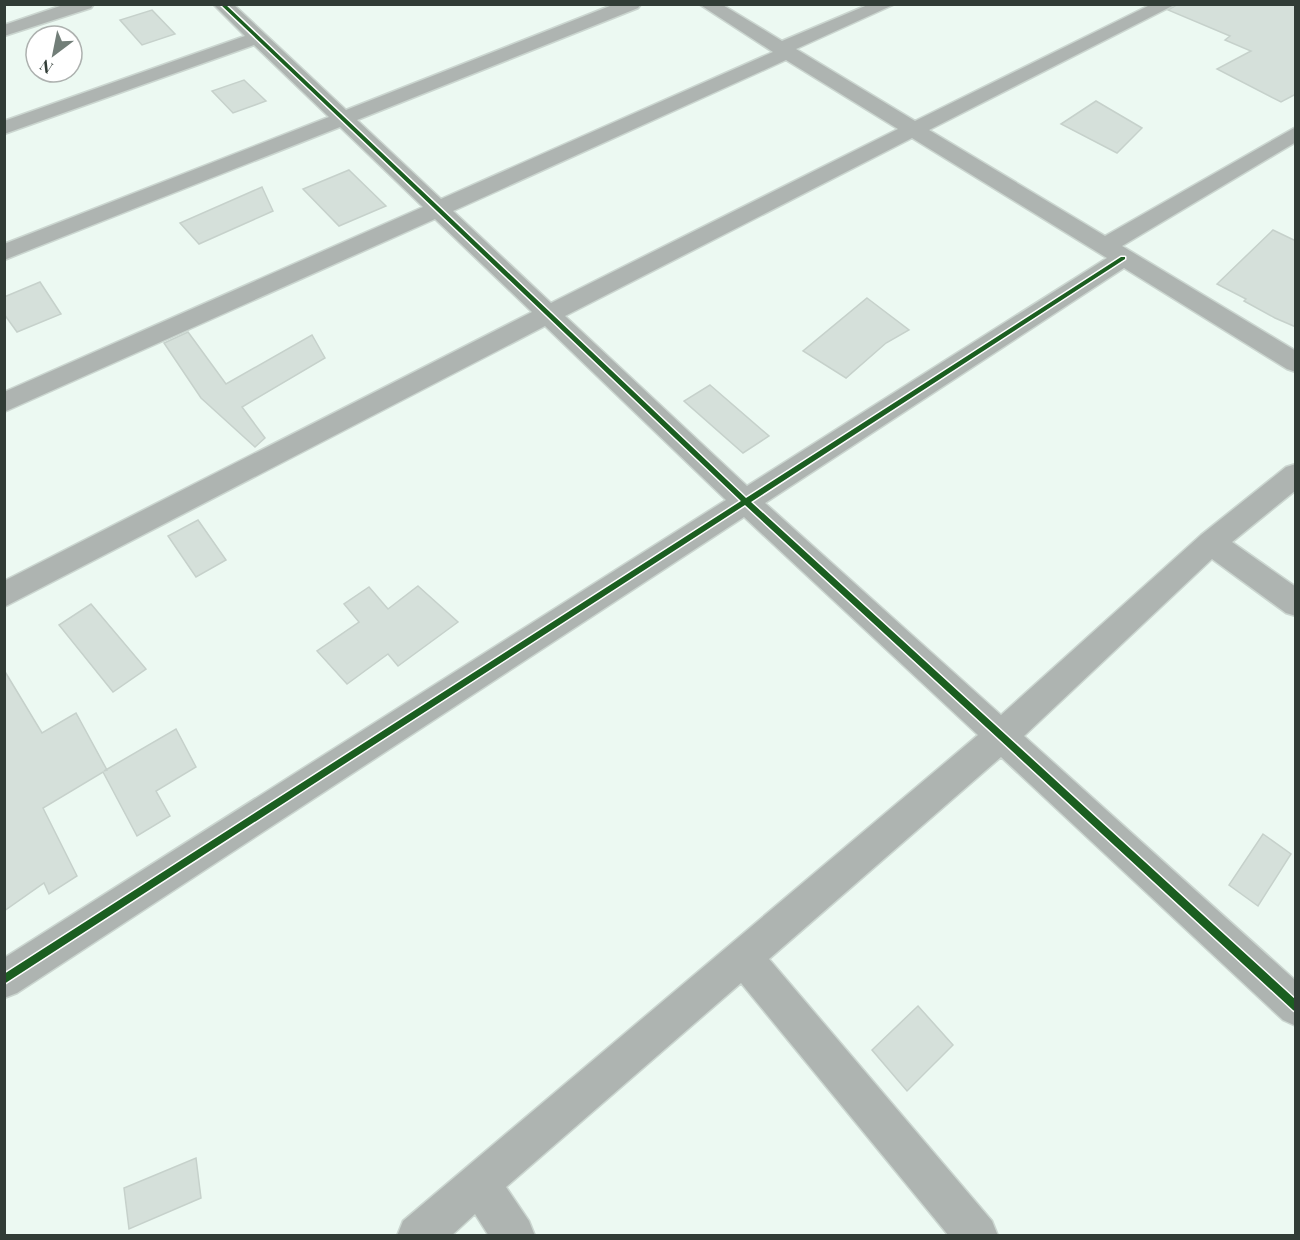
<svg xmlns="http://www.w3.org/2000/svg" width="1300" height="1240" font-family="'Playfair Display',serif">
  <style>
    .building { fill: #d5e0da; stroke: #c6d1cb; stroke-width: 1.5 }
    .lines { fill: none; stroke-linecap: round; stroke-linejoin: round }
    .street-casing { stroke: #cbd6d0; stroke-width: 3 }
    .street { fill: #aeb4b1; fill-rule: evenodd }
    .cycleway-casing { stroke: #fff; stroke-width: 3 }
    .cycleway { fill: #1b5e20; fill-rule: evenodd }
  </style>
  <rect width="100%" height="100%" fill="#ecf9f2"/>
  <g class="building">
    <polygon points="1178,4 1296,4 1296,94 1281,102 1217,69 1251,51 1225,40 1230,36 1168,10"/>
    <polygon points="152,10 175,34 142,45 120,20"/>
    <polygon points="244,80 266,101 233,113 212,91"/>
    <polygon points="1096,101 1142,128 1117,153 1061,124"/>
    <polygon points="349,170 386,206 339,226 303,189"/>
    <polygon points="262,187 273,211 199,244 180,223"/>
    <polygon points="1273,230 1296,241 1296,327 1275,318 1244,301 1246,299 1217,284"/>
    <polygon points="40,282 61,314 17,332 4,314 4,297"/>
    <polygon points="867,298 909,330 886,343 846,378 803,351"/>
    <polygon points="188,332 226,384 312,335 325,358 242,407 265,438 255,447 201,398 164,343"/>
    <polygon points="710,385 769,436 743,453 684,401"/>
    <polygon points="198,520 226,560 196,577 168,536"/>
    <polygon points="418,586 458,622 398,666 388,654 347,684 317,651 359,622 344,604 369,587 388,609"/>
    <polygon points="91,604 146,669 113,692 59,625"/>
    <polygon points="4,670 42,733 76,713 107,770 104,771 176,729 196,767 156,791 170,816 137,836 103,772 43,808 77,876 49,894 44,883 4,911"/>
    <polygon points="1263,834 1291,854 1258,906 1229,885"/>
    <polygon points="918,1006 953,1045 907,1091 872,1050"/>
    <polygon points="196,1158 201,1198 129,1229 124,1188"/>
  </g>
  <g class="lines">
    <defs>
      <g id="street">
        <polygon points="66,4 94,4 91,8 4,36 4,25"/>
        <path d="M213 4H233L346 110 615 4H641L638 8 357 120 441 199 773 52 699 4H721L782 41 870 4H895L796 49 915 121 1152 4H1176L929 130 1105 236 1296 127V142L1122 246 1296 351V372L1287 369 1124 268 765 503 1001 715 1201 535 1286 467 1296 464V490L1232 542 1296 587V616L1286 613 1212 559 1024 736 1296 981V1026L1283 1020 1001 757 769 959 992 1221 998 1236H949L741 983 506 1187 529 1221 535 1236H489L475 1214 451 1236H397L403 1221 978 735 744 517 17 993 4 998V958L726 500 545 326 4 607V581L532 312 435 219 4 412V392L423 207 340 127 4 260V244L329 117 254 45 4 134V121L245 36ZM786 60 898 129 551 303 453 211ZM912 138 1107 258 747 486 565 316Z"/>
      </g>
    </defs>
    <use href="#street" class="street-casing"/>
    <use href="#street" class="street"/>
    <defs>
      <polygon id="cycleway" points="220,4 225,4 746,498 1121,257 1125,257 1125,259 751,502 1296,1000 1296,1012 1293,1010 745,505 4,984 4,974 741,501"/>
    </defs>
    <use href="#cycleway" class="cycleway-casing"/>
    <use href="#cycleway" class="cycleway"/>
  </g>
  <rect width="1300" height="1240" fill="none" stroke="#313c36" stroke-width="12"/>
  <g transform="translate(54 54) rotate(212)"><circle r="28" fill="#ffffff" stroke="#adb1af" stroke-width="1.5"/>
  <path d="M0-4.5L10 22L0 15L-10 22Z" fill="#727e78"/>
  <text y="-9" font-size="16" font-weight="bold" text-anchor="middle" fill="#313c36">N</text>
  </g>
</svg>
